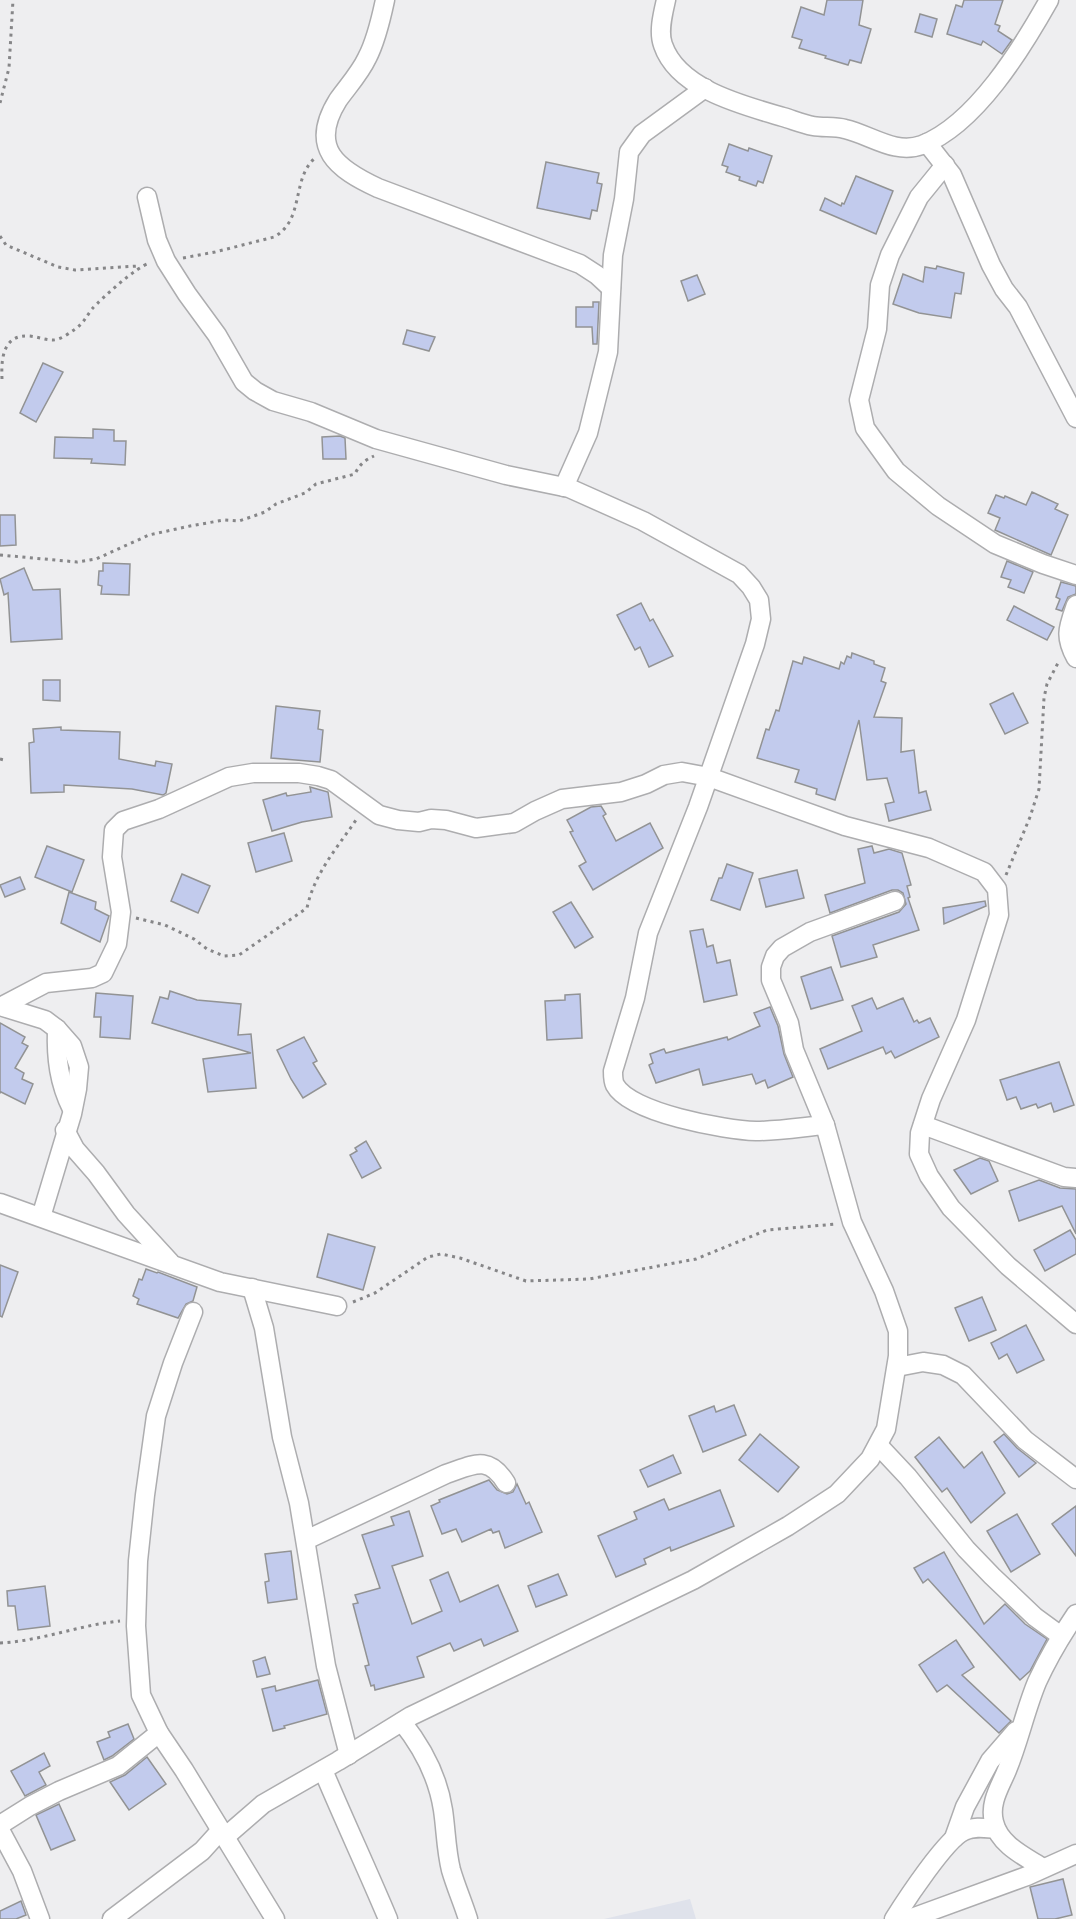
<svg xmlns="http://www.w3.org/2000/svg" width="1076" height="1919" font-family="Manrope,sans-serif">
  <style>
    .built { fill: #dfe2eb }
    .building { fill: #c2cbed; stroke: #929394; stroke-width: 1.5 }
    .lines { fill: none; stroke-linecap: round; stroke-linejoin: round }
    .minor-casing { stroke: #adadaf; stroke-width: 21 }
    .path { stroke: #868688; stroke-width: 3; stroke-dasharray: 3 4.5; stroke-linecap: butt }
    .minor { stroke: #fff; stroke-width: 18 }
  </style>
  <rect width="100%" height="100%" fill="#eeeef0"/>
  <polygon class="built" points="690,1899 696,1919 604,1919"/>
  <g class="building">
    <polygon points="827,0 863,0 859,25 871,29 861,63 850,60 848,65 825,58 826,56 799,48 802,40 792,37 801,7 824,15"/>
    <polygon points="964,0 1003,0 995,24 1000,26 998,31 1012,40 1002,54 983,41 981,45 947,34 956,5 962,7"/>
    <polygon points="920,14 937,19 932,37 915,32"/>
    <polygon points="729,144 748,151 749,148 772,156 763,183 758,181 756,186 739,180 740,177 726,172 728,167 722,165"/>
    <polygon points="546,162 599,173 597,183 602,184 597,211 592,210 590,219 537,208"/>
    <polygon points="856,176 893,191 876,234 820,210 825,198 841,206 842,203 844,204"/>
    <polygon points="937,266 964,273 961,294 955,293 951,318 919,313 893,304 903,274 923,282 925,267 936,269"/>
    <polygon points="697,275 705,294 688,301 681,281"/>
    <polygon points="593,302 599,302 597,344 593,344 592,327 576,327 576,307 593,307"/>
    <polygon points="407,330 435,337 429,351 403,344"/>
    <polygon points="43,363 63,372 36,422 20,413"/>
    <polygon points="93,429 114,430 114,441 126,441 125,465 91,463 92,459 54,458 55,437 93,438"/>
    <polygon points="340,436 345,438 346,459 323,459 322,437"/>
    <polygon points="1032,492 1058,504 1055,509 1068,515 1051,555 995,530 1000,518 988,513 996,495 1004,498 1005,496 1026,505"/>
    <polygon points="0,515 15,515 16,545 0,546"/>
    <polygon points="1007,561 1033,572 1024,593 1008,587 1011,580 1001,577"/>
    <polygon points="103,563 130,564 129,595 101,594 102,586 98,585 99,571 103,571"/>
    <polygon points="24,568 33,590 60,589 62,639 11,642 8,593 4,595 0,579"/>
    <polygon points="1061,582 1076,586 1076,594 1068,597 1062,611 1056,609 1060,599 1056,597"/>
    <polygon points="641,603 650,621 653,619 673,656 649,667 640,647 635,650 617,615"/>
    <polygon points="1014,606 1054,627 1047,640 1007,620"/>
    <polygon points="852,653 874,661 874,664 885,668 881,681 886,683 874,717 902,718 901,752 914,750 919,793 926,791 931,810 889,821 885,804 894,802 887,778 867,780 859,720 835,800 816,794 817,789 795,782 799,770 757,758 766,729 769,730 776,710 779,711 793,661 802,664 804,657 839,669 841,662 844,664 847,656 851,658"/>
    <polygon points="43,680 60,680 60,701 43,700"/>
    <polygon points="1013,693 1028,723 1005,734 990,704"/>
    <polygon points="276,706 320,711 318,729 323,730 320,762 271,758"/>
    <polygon points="61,727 61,730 120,732 119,759 155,766 156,761 172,764 166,793 163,795 132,789 64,785 64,792 31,793 29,743 34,742 33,729"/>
    <polygon points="310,787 328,792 332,817 302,822 272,831 263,800 286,793 287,796 311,792"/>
    <polygon points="601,806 606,814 603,816 616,841 650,823 663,848 593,890 579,866 586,862 570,832 573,831 567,820 591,807"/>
    <polygon points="284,833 292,861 256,872 248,843"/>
    <polygon points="47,846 84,860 72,892 35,877"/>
    <polygon points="872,846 874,853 889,849 902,853 911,885 907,886 910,897 908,898 919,930 873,945 877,957 841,967 832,936 899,912 906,904 903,893 898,890 892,890 830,913 825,895 865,883 858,849"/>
    <polygon points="727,864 753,873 740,910 711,900 719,878 722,878"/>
    <polygon points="797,870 804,898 766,907 759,879"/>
    <polygon points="182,874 210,886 198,913 171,901"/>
    <polygon points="20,877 25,889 5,897 0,885"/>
    <polygon points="69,892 96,902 95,909 109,916 100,942 61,923"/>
    <polygon points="985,901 986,906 944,924 943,908"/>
    <polygon points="571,902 593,937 575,948 553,912"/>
    <polygon points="703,929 707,947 713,945 717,963 730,960 737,995 704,1002 690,931"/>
    <polygon points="831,967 843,1000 811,1009 801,977"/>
    <polygon points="170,991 197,1000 241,1004 238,1035 251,1034 256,1088 208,1092 203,1059 251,1053 152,1023 160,997 168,999"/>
    <polygon points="96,993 133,996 130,1039 100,1037 101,1017 94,1017"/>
    <polygon points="580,994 582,1038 547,1040 545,1001 565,1000 565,995"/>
    <polygon points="872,998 877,1009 903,998 914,1022 917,1020 919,1023 930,1018 939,1037 895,1058 891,1051 886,1054 883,1047 828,1069 820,1049 862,1031 852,1006"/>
    <polygon points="770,1007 778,1026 784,1054 793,1077 768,1088 765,1080 756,1084 752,1074 703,1085 699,1069 656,1083 649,1065 653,1063 650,1054 664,1049 666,1053 727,1037 728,1040 760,1026 754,1013"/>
    <polygon points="0,1023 25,1037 22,1043 28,1046 15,1068 24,1073 22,1079 33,1084 25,1104 1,1092 0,1093"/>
    <polygon points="304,1037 317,1061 313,1063 326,1084 303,1098 291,1079 277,1050"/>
    <polygon points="1059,1062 1074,1105 1054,1112 1051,1103 1038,1108 1036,1104 1021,1109 1016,1097 1007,1100 1000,1080"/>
    <polygon points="366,1141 381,1168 362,1178 350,1155 357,1151 355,1148"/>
    <polygon points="980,1158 989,1161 998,1181 971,1194 954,1170"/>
    <polygon points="1039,1180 1060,1188 1076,1189 1076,1234 1062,1206 1019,1221 1009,1191"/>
    <polygon points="1070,1230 1076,1240 1076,1254 1045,1271 1034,1250"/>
    <polygon points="328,1234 375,1247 363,1290 317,1277"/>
    <polygon points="0,1265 18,1272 2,1317 0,1316"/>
    <polygon points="146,1269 157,1273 158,1272 197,1287 193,1301 186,1304 178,1318 137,1304 139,1299 133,1296 139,1279 142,1280"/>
    <polygon points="982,1297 996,1330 969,1341 955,1308"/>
    <polygon points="1026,1325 1044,1360 1017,1373 1007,1354 999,1359 991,1343"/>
    <polygon points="734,1405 746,1435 703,1452 689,1416 714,1406 716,1412"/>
    <polygon points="760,1434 799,1467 778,1492 739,1460"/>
    <polygon points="1004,1434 1017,1448 1036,1463 1019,1477 994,1442"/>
    <polygon points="939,1437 964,1468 982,1452 1005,1493 971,1523 947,1488 942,1492 915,1457"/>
    <polygon points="673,1455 681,1473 648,1487 640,1470"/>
    <polygon points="489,1480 497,1490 507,1494 513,1492 517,1484 526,1504 529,1502 542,1532 505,1548 499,1531 493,1533 491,1529 462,1542 456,1529 442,1534 431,1506 440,1502 439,1500"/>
    <polygon points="720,1490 734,1526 671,1551 670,1547 644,1559 646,1564 616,1577 598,1536 637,1519 634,1512 664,1499 669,1510"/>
    <polygon points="1076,1506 1076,1556 1052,1524"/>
    <polygon points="409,1511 423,1556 392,1566 412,1624 442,1611 430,1580 448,1572 460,1602 498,1585 518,1631 484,1646 481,1639 454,1651 450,1643 417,1657 424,1677 375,1690 374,1685 371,1686 365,1666 369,1665 353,1604 358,1603 355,1595 380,1588 362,1535 394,1525 391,1517"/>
    <polygon points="1017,1514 1040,1554 1011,1572 987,1531"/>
    <polygon points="291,1551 297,1599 268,1603 265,1582 269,1581 265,1554"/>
    <polygon points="944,1552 984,1624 1005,1604 1025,1624 1047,1639 1030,1671 1020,1680 928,1579 923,1583 914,1568"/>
    <polygon points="558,1574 567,1595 536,1607 528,1586"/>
    <polygon points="45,1586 50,1626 18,1630 15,1606 8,1606 7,1591"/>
    <polygon points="956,1640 974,1667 962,1675 1011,1721 999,1733 947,1685 937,1692 919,1665"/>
    <polygon points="265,1657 270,1674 257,1677 253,1661"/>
    <polygon points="318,1680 327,1714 284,1726 285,1728 273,1731 262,1689 275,1686 276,1691"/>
    <polygon points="128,1724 134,1739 112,1756 104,1760 97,1742 110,1737 108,1732"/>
    <polygon points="44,1753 50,1766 39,1772 46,1785 25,1796 11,1771"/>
    <polygon points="147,1757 166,1784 129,1810 110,1782 125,1775"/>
    <polygon points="59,1804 75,1840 51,1850 36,1815"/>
    <polygon points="1063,1879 1072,1915 1055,1919 1038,1919 1030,1887"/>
    <polygon points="21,1901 26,1915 16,1919 0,1919 0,1911"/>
  </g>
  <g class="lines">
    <defs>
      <g id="minor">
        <path d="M385 0C381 19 376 41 367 58 360 73 348 86 338 100 308 148 337 169 378 188L580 264 597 275 611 288"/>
        <path d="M666 0C663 13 658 32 663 45 678 89 742 105 783 117 793 120 803 124 813 126 823 128 834 126 845 129 871 135 895 155 922 145 976 124 1022 48 1049 0"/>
        <polyline points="927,143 952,175 991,265 1004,289 1018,307 1076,418"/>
        <polyline points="945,165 919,197 890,255 880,285 877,329 859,400 865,428 896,471 938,506 995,544 1043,564 1076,575"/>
        <path d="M147 197 157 240 166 261 187 294 217 335 244 382 255 391 273 401 311 412 376 439 506 475 569 488 643 521 739 574 751 587 759 600 761 619 755 644 698 807 648 933 635 998 613 1071C613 1076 613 1081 615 1085 630 1113 725 1130 756 1131 779 1131 803 1127 825 1125"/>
        <polyline points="564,487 588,433 608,352 613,255 624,199 629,152 642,134 705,88"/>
        <path d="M1076 605C1068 628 1064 636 1076 658"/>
        <polyline points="0,1006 45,1020 57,1029 72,1046 79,1067 77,1089 72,1114 41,1217"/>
        <polyline points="2,1006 46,983 92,978 103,973 117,944 121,912 112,857 114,830 123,821 159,809 229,777 253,773 299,773 318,776 331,780 379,815 398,820 419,822 431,819 446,820 476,828 514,823 535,811 562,799 621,792 646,784 664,775 682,772 709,777 845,826 929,848 984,872 997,889 999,915 966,1020 931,1099 920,1133 919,1154 929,1176 951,1208 1008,1266 1076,1324"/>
        <path d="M57 1029C56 1058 59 1083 72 1109"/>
        <polyline points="923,1125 1064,1177 1076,1178"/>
        <polyline points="65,1130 75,1149 96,1173 126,1214 170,1262"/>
        <polyline points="0,1203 220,1282 337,1306"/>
        <polyline points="252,1288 264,1328 282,1437 299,1503 326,1666 349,1755"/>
        <polyline points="193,1312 173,1363 156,1416 145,1495 138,1561 136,1626 141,1695 159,1733 184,1770 275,1919"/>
        <polyline points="897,1367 923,1362 943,1365 963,1375 1025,1440 1076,1479"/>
        <polyline points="878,1445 908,1477 966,1549 992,1576 1035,1617 1061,1636"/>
        <path d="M306 1540 446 1474C473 1465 488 1454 506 1483"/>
        <path d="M402 1722C422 1747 438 1777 443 1810 446 1830 446 1850 451 1870 456 1887 463 1903 468 1919"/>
        <path d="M323 1770C344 1820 367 1869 388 1919"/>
        <polyline points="0,1825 30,1806 59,1791 118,1766 159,1733"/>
        <polyline points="0,1830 22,1871 40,1919"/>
        <polyline points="225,1837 263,1804 338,1761 411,1716 693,1580 788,1526 837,1494 870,1459 886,1429 898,1356 898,1331 884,1291 852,1222 825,1125 794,1050 789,1023 771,980 771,967 775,956 782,948 810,932 895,901"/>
        <polyline points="954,1838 965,1807 990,1761 1016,1731"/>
        <path d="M1043 1868C1026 1857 999 1845 994 1822 989 1803 1000 1787 1007 1770 1019 1741 1025 1711 1037 1682 1048 1658 1061 1636 1076 1614"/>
        <polyline points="112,1919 202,1851 221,1830"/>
        <path d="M894 1919C906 1900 946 1839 964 1831 974 1826 985 1828 996 1829"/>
        <polyline points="909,1919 1027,1876 1076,1854"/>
      </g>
    </defs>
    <use href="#minor" class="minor-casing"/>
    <g class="path">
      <polyline points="0,103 9,68 13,0"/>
      <polyline points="0,236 6,245 58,267 75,270 138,266"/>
      <path d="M183 258 215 252 274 237C305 220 291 179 315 158"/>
      <path d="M2 379C1 358 3 334 30 336 38 337 46 340 53 340 60 340 68 334 74 330 83 324 86 317 92 309 102 298 137 266 150 263"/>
      <path d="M0 555 77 562 96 559 149 535 190 526 224 520 239 521 251 517 265 512 276 504 305 493 316 484 355 474C359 465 365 460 374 456"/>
      <polyline points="0,759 4,760"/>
      <polyline points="1006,875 1030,817 1039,789 1044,698 1047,684 1058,663"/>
      <path d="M136 918 165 925 194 939 207 949 224 956 239 955 307 908C314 874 337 848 356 820"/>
      <polyline points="353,1302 375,1293 428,1257 441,1254 460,1258 526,1281 589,1279 696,1259 767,1230 837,1224"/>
      <path d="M0 1643C41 1641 79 1625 120 1621"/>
    </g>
    <use href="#minor" class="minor"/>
  </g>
</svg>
